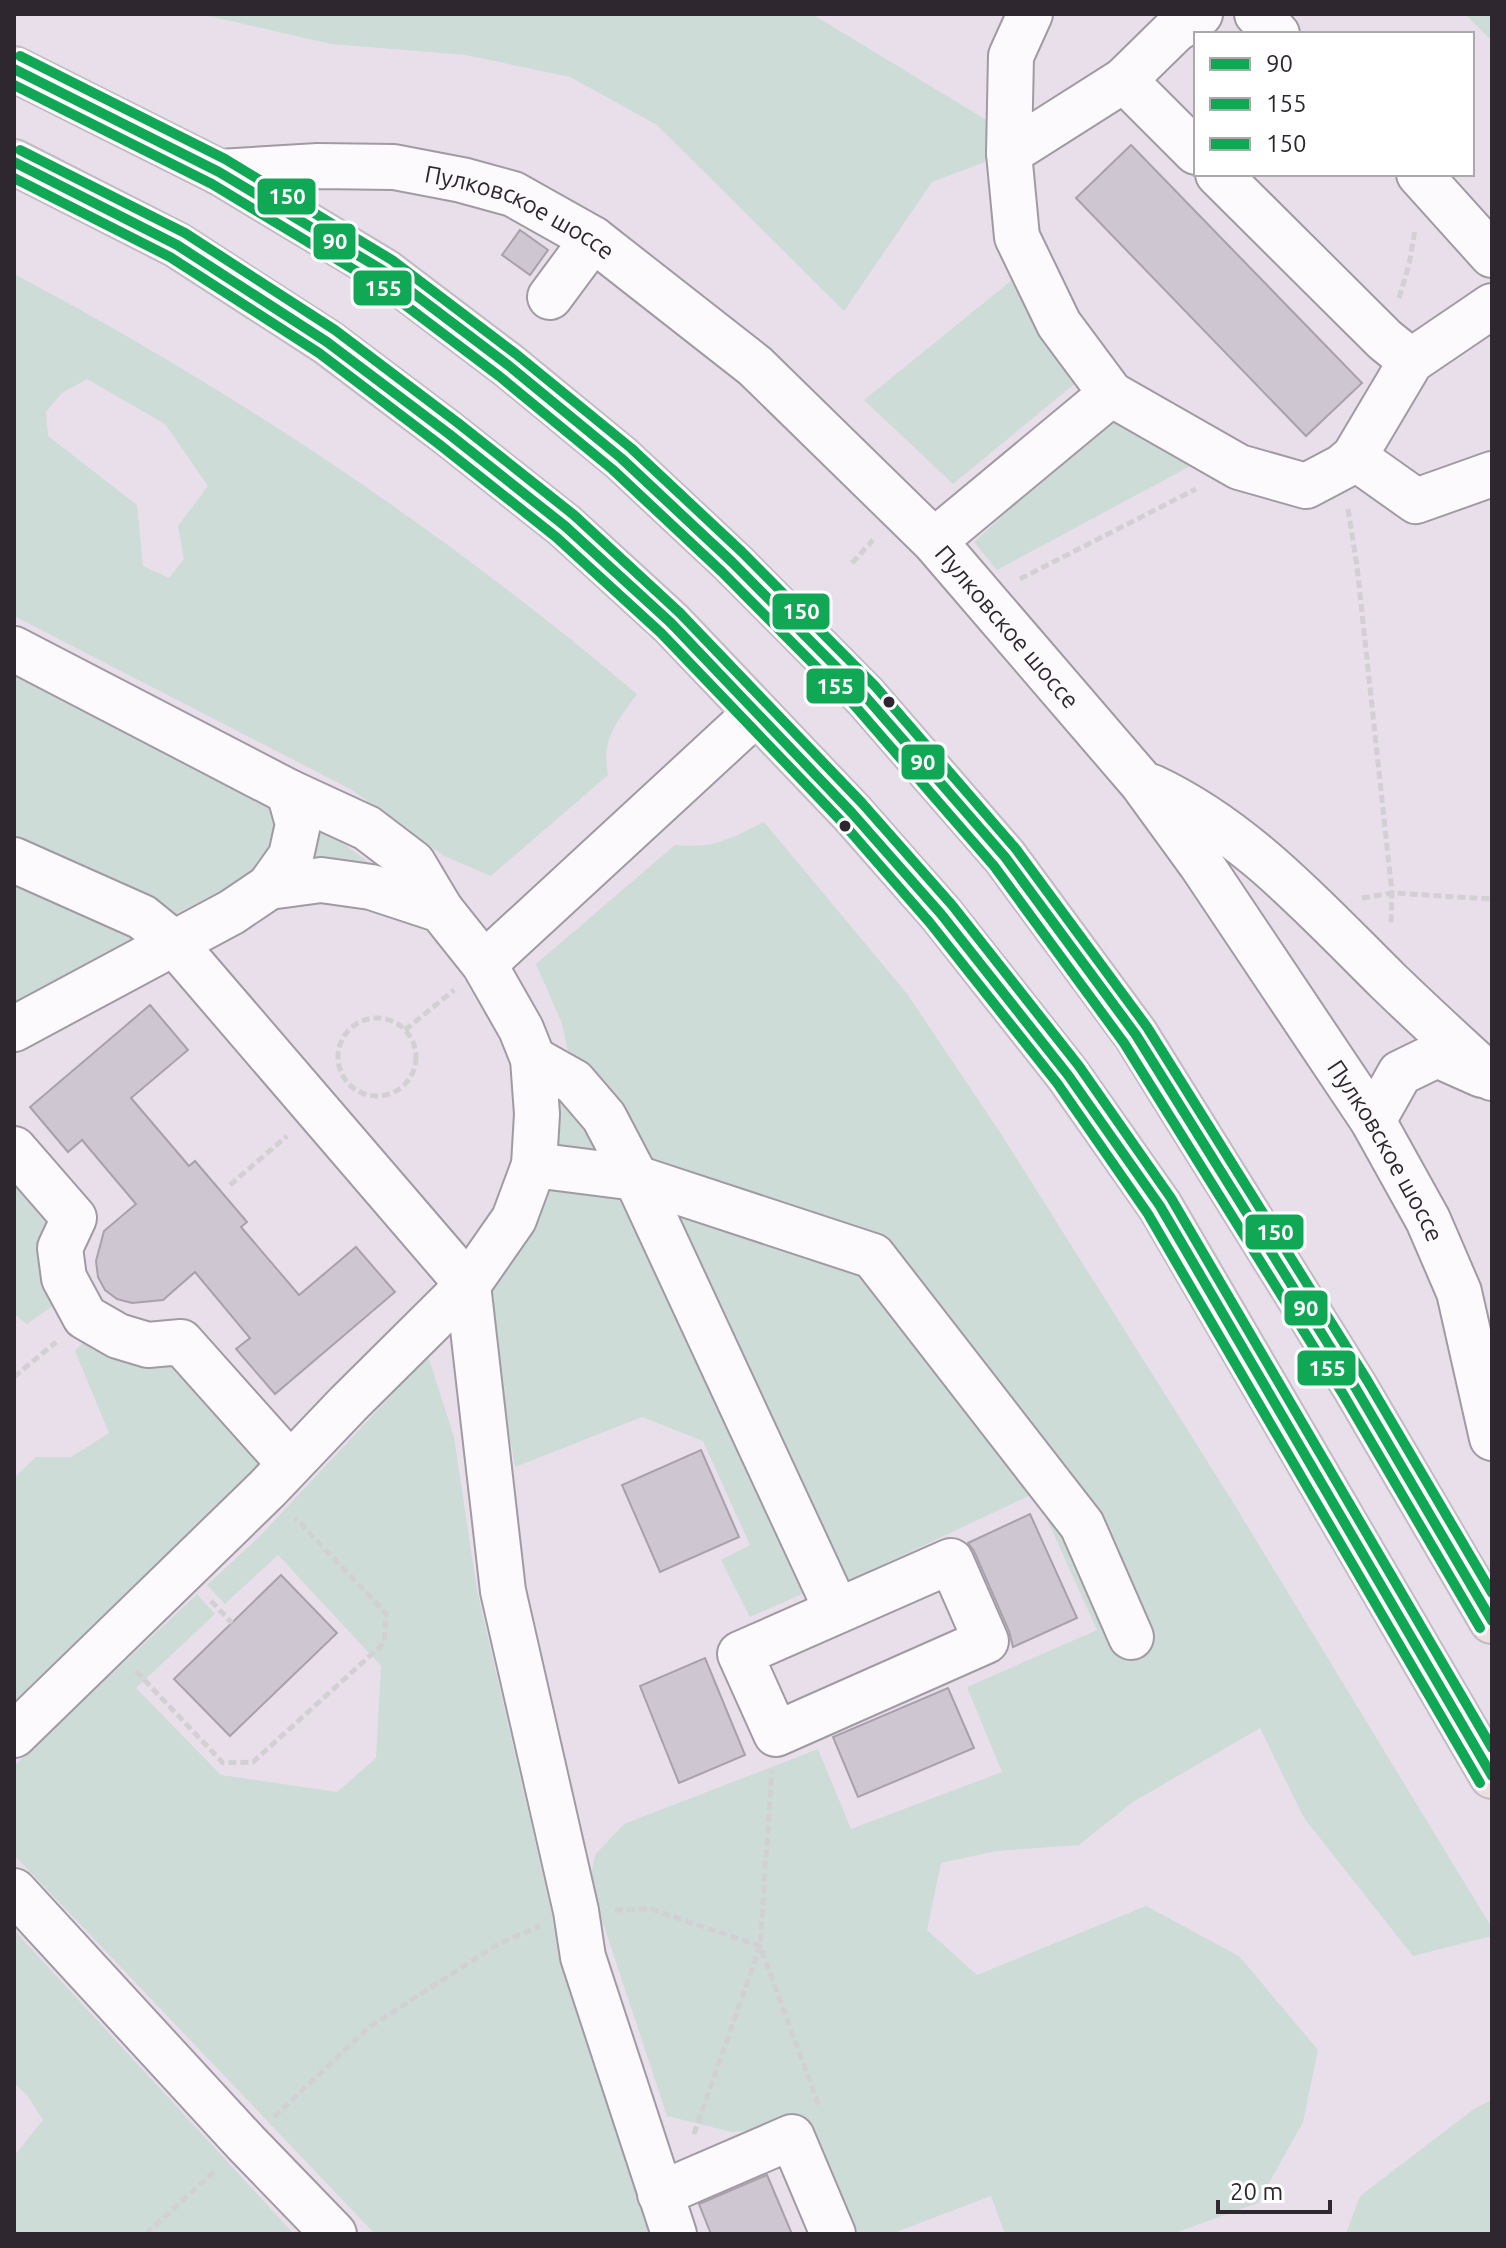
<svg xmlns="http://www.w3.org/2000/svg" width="1506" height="2248" font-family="Ubuntu,sans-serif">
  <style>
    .green { fill: #cddcd7; fill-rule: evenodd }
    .building { fill: #cec7d1; stroke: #a8a1ab; stroke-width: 2 }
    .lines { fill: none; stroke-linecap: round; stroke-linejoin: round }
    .minor-casing { stroke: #a19aa4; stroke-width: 48 }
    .highway-casing { stroke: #c1bcc3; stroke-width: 48 }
    .path { stroke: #d2d0d3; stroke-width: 5; stroke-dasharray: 8 4; stroke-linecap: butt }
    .minor { stroke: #fcfafc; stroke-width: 44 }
    .highway { stroke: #ecdfde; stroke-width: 44 }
    .bus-1-casing { stroke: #fff; stroke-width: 16 }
    .bus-2-casing { stroke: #fff; stroke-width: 16 }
    .bus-3-casing { stroke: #fff; stroke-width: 16 }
    .bus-1 { stroke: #10a855; stroke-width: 10 }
    .bus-2 { stroke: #10a855; stroke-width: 10 }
    .bus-3 { stroke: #10a855; stroke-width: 10 }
    .bus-dot { fill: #2e2730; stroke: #fff; stroke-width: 3 }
    .labels { text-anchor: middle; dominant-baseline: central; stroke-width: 6; stroke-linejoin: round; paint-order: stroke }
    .street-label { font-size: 24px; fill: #2e2730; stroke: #fff }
    .line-badge { stroke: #fff; stroke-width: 3 }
    .badge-label { font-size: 22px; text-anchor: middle; font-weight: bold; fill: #fff }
  </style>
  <rect width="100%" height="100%" fill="#e8dfeb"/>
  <g class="green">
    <polygon points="200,14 812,14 988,121 985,162 932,182 844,311 657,125 570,77 466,55 331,44"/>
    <polygon points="1465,14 1492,14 1492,42 1492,41"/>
    <path d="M14 274C236 391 445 532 637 694 617 723 601 737 608 775L491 876 444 856 352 790 14 616ZM87 379 165 424 208 486 178 526 184 559 169 578 143 566 137 505 48 436 46 412 62 393Z"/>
    <polygon points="1017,276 1078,381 953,484 864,400"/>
    <polygon points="1109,418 1194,464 997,570 974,542"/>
    <polygon points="14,667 319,825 384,874 276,862 172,916 14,1004"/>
    <path d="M764 822 908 995 1003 1137 1231 1499 1492 1928V1936L1413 1956 1304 1818 1260 1728 1133 1802 1079 1845 996 1851 941 1863 927 1930 977 1975 1146 1906 1239 1956 1318 2050 1303 2122 1258 2203 1172 2234H1005L991 2196 891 2234H859L804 2125 732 2132 667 2116 590 1884 595 1855 624 1824 818 1749 851 1829 1002 1772 967 1687 1097 1630 1035 1493 844 1583 571 1064 561 1021 536 964 675 845C715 849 729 839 764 822Z"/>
    <polygon points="555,1090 597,1127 811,1590 750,1617 721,1560 750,1545 703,1441 642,1417 515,1467 485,1295"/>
    <polygon points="14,1174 57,1219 57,1303 27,1324 14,1314"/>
    <polygon points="91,1335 179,1361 270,1460 14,1702 15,1477 36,1457 71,1457 109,1433 75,1351"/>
    <polygon points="428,1356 454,1437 477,1590 563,1962 660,2234 375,2234 14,1855 14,1766 197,1594 215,1614 136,1688 221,1775 337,1792 376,1758 381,1666 278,1555 225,1604 207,1585 259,1537"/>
    <polygon points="14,1930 294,2234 14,2234 14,2156 43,2120 27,2095 14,2083"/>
    <polygon points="1492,2100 1492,2234 1346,2234 1360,2196 1474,2109"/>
  </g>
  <g class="building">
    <polygon points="1131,145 1362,383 1306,436 1076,198"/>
    <polygon points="520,230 548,250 530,275 502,255"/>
    <polygon points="150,1005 188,1050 131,1098 189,1166 195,1161 247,1222 241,1227 299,1295 356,1247 395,1292 275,1394 236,1349 250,1338 195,1272 163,1300 132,1303 117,1299 105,1290 98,1277 96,1261 104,1231 136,1204 82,1140 68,1152 30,1107"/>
    <polygon points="701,1450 739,1537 660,1572 622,1485"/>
    <polygon points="1030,1514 1077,1618 1013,1647 1009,1631 974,1551 968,1543"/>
    <polygon points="281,1575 337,1633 230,1736 174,1679"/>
    <polygon points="705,1658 745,1755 679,1783 640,1686"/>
    <polygon points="948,1688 974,1748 858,1797 833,1737"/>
    <polygon points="767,2175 792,2234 711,2234 699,2204"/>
  </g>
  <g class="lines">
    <defs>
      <g id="minor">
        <polyline points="1200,14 1175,30 1124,80 1009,153 1017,237 1059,324 1111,394 1239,467 1306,486 1342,467 1354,457 1411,361 1492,306"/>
        <polyline points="1257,14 1277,34"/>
        <polyline points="1124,80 1196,152"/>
        <polyline points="1009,153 1011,56 1030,14"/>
        <path id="s1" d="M219 172 318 166 394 167 462 180 513 194 593 239 755 366 934 541 1142 783 1201 864 1373 1121 1428 1220 1459 1292 1492 1438"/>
        <polyline points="1218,174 1385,340 1411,361"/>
        <polyline points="1419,174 1492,255"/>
        <polyline points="550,297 593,239"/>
        <polyline points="1354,457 1416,501 1492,474"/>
        <polyline points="934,541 1111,394"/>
        <polyline points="14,649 289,792 367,828 413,863 441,910"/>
        <path d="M1152 787C1246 831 1316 910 1388 981 1422 1014 1457 1046 1492 1078"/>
        <polyline points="14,860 142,917 174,943 468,1285 503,1591 576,1911 583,1957 674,2234"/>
        <polyline points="269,887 291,856 298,824 289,792"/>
        <polyline points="484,964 756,713"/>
        <polyline points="14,1029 232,912 269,887 321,880 371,887 441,910 484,964 521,1029 533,1059 537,1114 534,1165 514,1219 468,1285 348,1404 267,1489 14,1735"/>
        <polyline points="533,1059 574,1082 604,1117 636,1178 837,1611"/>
        <polyline points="1373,1121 1400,1073 1437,1055 1482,1075"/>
        <polyline points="14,1149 74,1218 60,1248 64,1278 85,1317 118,1336 148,1345 181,1342 290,1464"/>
        <polyline points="534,1165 636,1178 873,1256 1082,1525 1131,1637"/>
        <polygon points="951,1561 986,1641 776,1734 740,1654"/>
        <polyline points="14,1891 246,2143 334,2234"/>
        <polyline points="660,2194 792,2137 833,2234"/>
      </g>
      <g id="highway">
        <polyline points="14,69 219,172 384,271 508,365 621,458 732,562 865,696 1005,857 1136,1035 1355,1387 1492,1621"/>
        <polyline points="14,162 177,245 327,342 449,434 565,526 671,623 852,813 941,914 1068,1075 1160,1206 1492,1776"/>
      </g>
    </defs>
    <use href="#minor" class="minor-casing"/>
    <use href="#highway" class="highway-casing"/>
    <g class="path">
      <polyline points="1399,298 1409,265 1415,230"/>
      <polyline points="1348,509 1357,566 1392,893 1391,925"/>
      <polyline points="852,563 873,540"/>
      <polyline points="1020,579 1196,489"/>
      <polyline points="1362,898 1392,893 1492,899"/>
      <circle cx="377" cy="1057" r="39"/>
      <polyline points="405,1030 454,990"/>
      <polyline points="230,1185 287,1136"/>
      <polyline points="14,1377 56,1342"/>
      <polyline points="211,1601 232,1623"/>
      <polyline points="136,1671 223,1763 253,1762 384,1643 386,1613 295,1518"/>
      <polyline points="615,1910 651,1909 760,1946 819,2106"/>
      <polyline points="274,2117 368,2028 498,1944 540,1926"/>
      <polyline points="694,2134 760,1946 772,1771"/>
      <polyline points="146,2234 216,2170"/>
    </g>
    <use href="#minor" class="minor"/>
    <use href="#highway" class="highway"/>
    <defs>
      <g id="bus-1">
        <polyline points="14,69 219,172 384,271 508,365 621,458 732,562 865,696 1005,857 1136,1035 1355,1387 1492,1621"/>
        <polyline points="14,162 177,245 327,342 449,434 565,526 671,623 852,813 941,914 1068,1075 1160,1206 1492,1776"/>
      </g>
      <g id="bus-2">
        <polyline points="14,85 212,184 376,283 499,376 612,469 722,572 855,706 994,866 1124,1043 1343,1394 1480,1628"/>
        <polyline points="14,178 170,257 319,353 440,445 556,537 661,633 842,822 930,923 1057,1083 1148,1214 1480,1783"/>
      </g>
      <g id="bus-3">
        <polyline points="20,56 225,159 392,260 516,354 631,448 742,552 875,686 1016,849 1147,1027 1367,1380 1492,1593"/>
        <polyline points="20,150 185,233 335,330 458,423 574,515 680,613 862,803 952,905 1079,1066 1171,1198 1492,1748"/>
      </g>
    </defs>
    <use href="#bus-1" class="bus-1-casing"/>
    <use href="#bus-2" class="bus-2-casing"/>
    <use href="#bus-3" class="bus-3-casing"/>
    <use href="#bus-1" class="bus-1"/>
    <use href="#bus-2" class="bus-2"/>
    <use href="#bus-3" class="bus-3"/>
  </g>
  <g class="bus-dot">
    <circle cx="889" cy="702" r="7"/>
    <circle cx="845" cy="826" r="7"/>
  </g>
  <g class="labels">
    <g class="street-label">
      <text stroke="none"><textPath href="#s1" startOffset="310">Пулковское шоссе</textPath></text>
      <text stroke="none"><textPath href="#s1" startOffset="958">Пулковское шоссе</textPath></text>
      <text stroke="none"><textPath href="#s1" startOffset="1606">Пулковское шоссе</textPath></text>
    </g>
  </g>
  <g class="line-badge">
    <rect x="256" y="177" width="61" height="39" rx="8" fill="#10a855"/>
    <rect x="312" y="222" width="45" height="39" rx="8" fill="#10a855"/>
    <rect x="352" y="269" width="61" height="38" rx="8" fill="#10a855"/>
    <rect x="771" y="592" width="60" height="39" rx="8" fill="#10a855"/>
    <rect x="805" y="667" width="61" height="38" rx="8" fill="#10a855"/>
    <rect x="900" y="743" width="46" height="38" rx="8" fill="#10a855"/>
    <rect x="1244" y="1213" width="61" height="38" rx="8" fill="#10a855"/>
    <rect x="1283" y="1289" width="46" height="38" rx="8" fill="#10a855"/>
    <rect x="1296" y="1349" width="61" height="38" rx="8" fill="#10a855"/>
  </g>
  <g class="badge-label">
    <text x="287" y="204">150</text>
    <text x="335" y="249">90</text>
    <text x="383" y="296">155</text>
    <text x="801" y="619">150</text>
    <text x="835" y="694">155</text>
    <text x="923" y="770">90</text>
    <text x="1275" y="1240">150</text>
    <text x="1306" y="1316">90</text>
    <text x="1327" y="1376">155</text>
  </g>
  <rect width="1506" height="2248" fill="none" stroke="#2e2730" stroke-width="32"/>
  <rect x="1194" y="32" width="280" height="144" fill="#ffffff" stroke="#aba9ac" stroke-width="2"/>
  <rect x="1210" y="58" width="40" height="12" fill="#10a855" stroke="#aba9ac" stroke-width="2"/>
  <text x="1266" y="72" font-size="24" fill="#2e2730">90</text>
  <rect x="1210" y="98" width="40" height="12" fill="#10a855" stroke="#aba9ac" stroke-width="2"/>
  <text x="1266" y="112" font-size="24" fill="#2e2730">155</text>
  <rect x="1210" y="138" width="40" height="12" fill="#10a855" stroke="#aba9ac" stroke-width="2"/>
  <text x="1266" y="152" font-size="24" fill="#2e2730">150</text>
  <path d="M1218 2200v12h112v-12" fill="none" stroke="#2e2730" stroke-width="4"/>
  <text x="1230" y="2200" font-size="24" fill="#2e2730" stroke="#ffffff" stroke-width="6" paint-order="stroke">20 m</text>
</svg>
